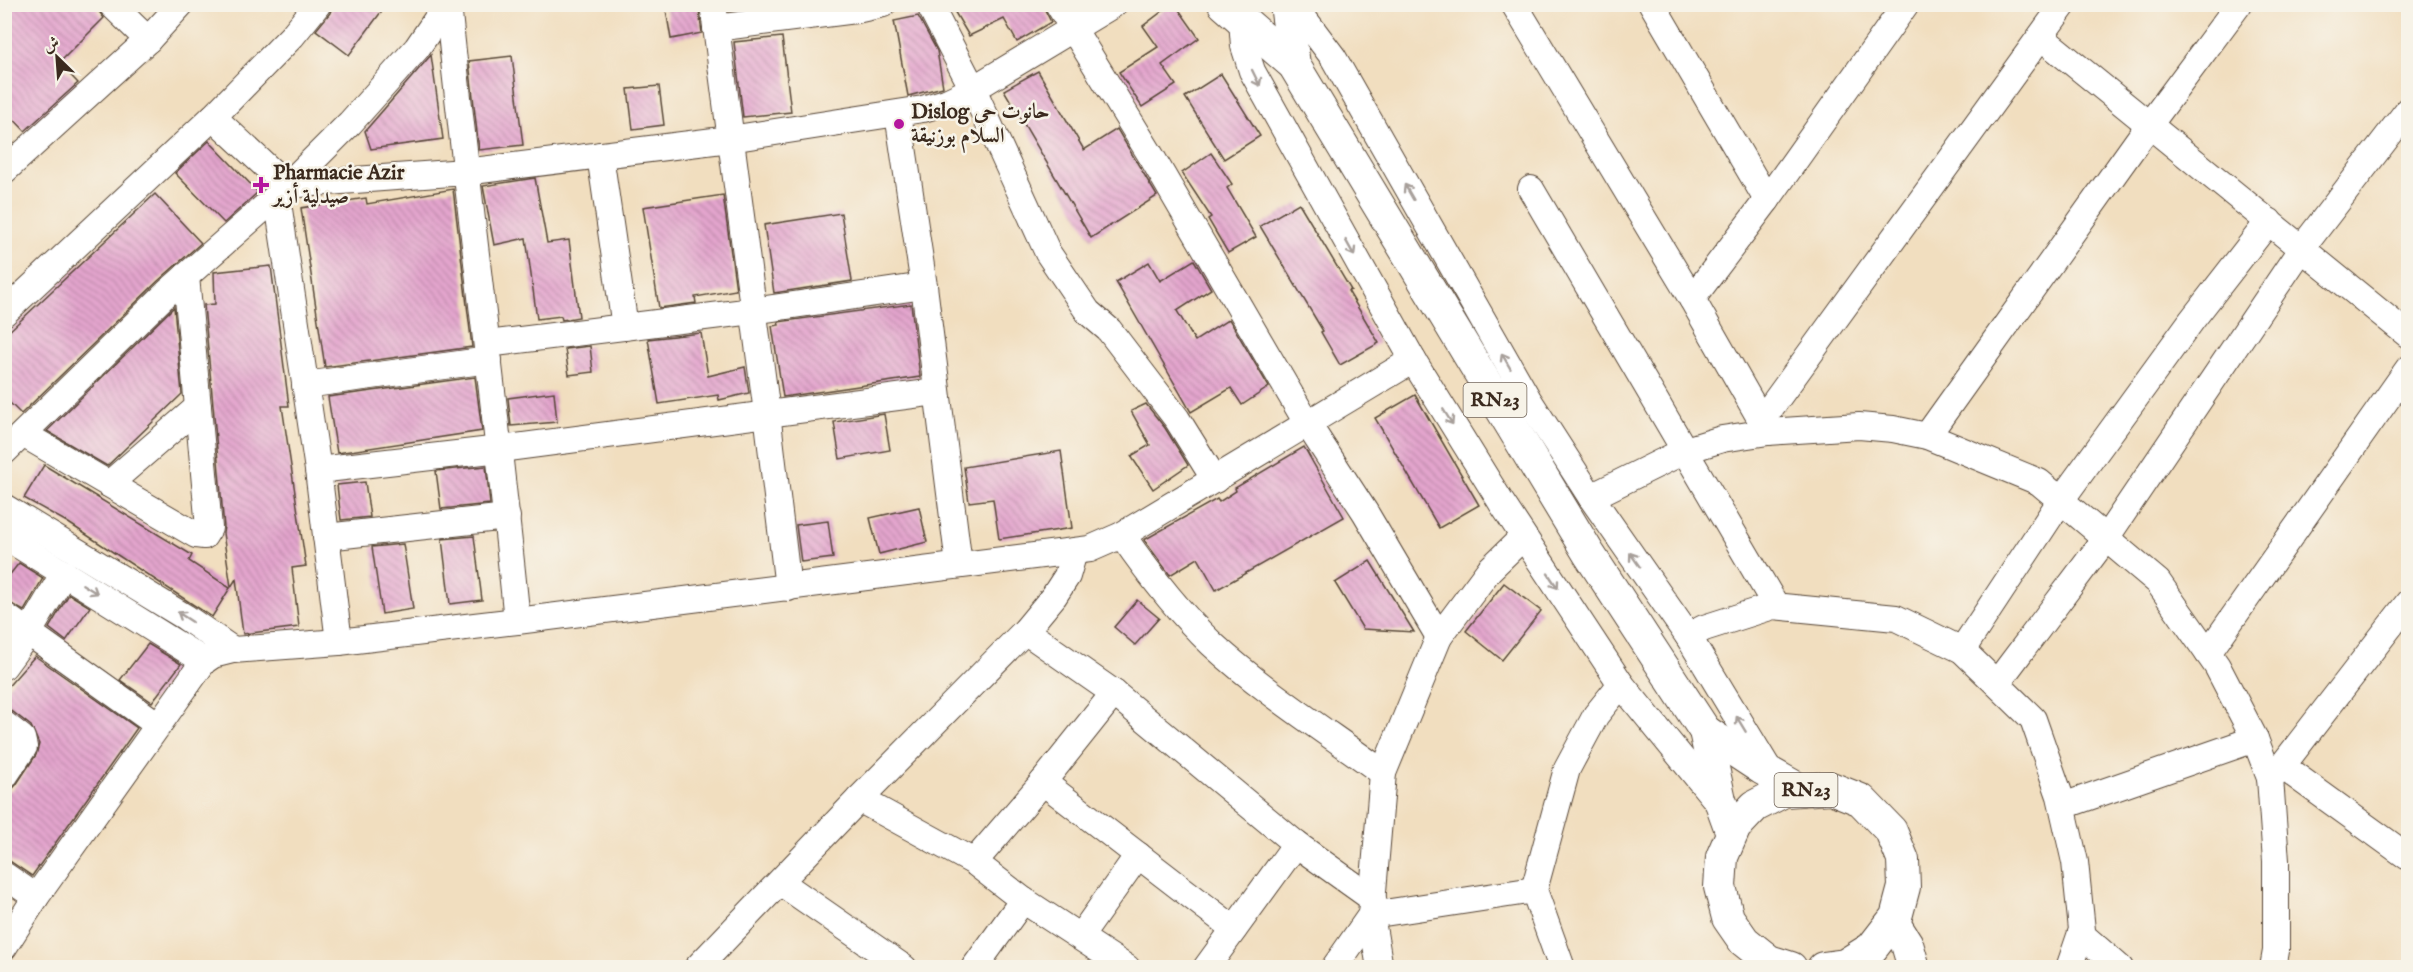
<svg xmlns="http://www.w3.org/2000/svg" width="2413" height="972" font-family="'IM FELL English',Amiri,serif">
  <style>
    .building { fill: url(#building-back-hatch) }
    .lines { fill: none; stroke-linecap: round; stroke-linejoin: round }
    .minor-casing { stroke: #564536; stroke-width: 28 }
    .major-casing { stroke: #564536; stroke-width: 34 }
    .minor { stroke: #fff; stroke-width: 26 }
    .major { stroke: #fff; stroke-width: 32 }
    .oneway { stroke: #a79f9a }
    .poi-dot { fill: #b5179e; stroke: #f7f3e8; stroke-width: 2 }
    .labels { text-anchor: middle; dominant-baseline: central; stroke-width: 5; stroke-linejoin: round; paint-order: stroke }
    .shield { fill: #f7f3e8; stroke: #73665b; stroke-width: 1.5 }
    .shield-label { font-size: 20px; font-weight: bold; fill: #3b2a1e }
    .poi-label { font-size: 21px; font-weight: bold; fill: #3b2a1e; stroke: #f7f3e8; text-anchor: start }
  </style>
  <defs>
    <pattern id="building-back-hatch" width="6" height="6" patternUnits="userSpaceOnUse" patternTransform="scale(1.5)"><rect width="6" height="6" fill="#e4a5ce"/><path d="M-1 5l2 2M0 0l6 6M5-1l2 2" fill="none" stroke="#ba87a7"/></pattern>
  </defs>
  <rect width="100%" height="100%" fill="#f7f3e8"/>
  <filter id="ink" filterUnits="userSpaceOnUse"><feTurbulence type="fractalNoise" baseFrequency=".0167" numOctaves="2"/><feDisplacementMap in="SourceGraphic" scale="12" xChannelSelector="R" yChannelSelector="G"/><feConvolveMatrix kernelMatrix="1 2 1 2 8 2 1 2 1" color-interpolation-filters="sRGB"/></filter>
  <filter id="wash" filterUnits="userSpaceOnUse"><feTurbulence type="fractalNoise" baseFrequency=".008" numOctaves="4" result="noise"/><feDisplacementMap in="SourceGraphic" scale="24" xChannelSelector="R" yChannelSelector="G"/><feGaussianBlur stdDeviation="1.35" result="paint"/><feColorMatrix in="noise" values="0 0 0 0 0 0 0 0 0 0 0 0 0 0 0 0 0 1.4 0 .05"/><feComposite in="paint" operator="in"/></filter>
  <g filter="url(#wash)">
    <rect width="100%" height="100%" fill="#f1debf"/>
    <g id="blocks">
      <g class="building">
        <polygon points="4,4 96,4 97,9 104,18 59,63 78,83 25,131 4,109"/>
        <polygon points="387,4 349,55 316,30 330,13 333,4"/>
        <polygon points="665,4 698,4 702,33 671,39"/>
        <polygon points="950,4 1042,4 1051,22 1017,42 1004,19 969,36"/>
        <polygon points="1172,4 1175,4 1199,38 1162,65 1176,85 1142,107 1119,72 1158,47 1143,26"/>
        <polygon points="918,16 937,51 943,87 908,96 894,21"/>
        <polygon points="782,37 791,112 743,117 734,42"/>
        <polygon points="431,55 443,139 371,149 365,131"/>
        <polygon points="512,56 523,145 479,150 469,61"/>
        <polygon points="1038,71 1084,150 1117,129 1157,196 1091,238 1004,90"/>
        <polygon points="1221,74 1260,136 1224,159 1185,97"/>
        <polygon points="659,86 664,125 633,129 628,89"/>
        <polygon points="209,141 258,192 224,223 175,173"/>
        <polygon points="1211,153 1232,184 1227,188 1256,237 1228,253 1208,219 1211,217 1182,173"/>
        <polygon points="535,178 547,243 569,240 579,317 562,320 561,316 537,319 526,238 494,245 483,186"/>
        <polygon points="453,189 472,347 325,367 301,208 366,198 367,204"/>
        <polygon points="155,194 201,243 158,281 21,414 4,397 4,336"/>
        <polygon points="723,195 736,290 695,297 696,303 659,308 643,207"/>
        <polygon points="1299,203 1351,290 1348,291 1379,343 1340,365 1321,332 1323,331 1260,226"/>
        <polygon points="841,213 852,281 774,293 764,225"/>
        <polygon points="1194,260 1211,289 1177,311 1195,341 1229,319 1269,387 1242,405 1231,388 1191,412 1116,282 1149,262 1160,281"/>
        <polygon points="271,266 289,406 282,406 306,566 292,568 299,627 243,634 236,579 231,587 223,533 224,527 204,305 215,304 214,272"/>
        <polygon points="911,304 920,377 783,397 772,326 779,325 778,322"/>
        <polygon points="174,307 182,394 107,466 47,431"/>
        <polygon points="701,333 708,376 745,367 749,393 719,400 718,395 659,404 648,339"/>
        <polygon points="590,346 593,372 569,375 565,349"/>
        <polygon points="475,377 482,431 337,453 328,397"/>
        <polygon points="554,392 557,422 511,426 508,398"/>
        <polygon points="1415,395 1479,505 1439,528 1375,418"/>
        <polygon points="1146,404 1165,428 1188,465 1153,489 1131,456 1150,445 1131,411"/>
        <polygon points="884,414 890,450 840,459 834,422"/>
        <polygon points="1304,447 1344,517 1216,590 1198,558 1170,575 1144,540 1217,499 1219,502 1236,491 1235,488"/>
        <polygon points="1061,451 1072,528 999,539 993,499 969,502 964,467"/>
        <polygon points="44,465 192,555 189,561 230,588 212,617 67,522 24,498"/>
        <polygon points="486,466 490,504 441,509 436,471"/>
        <polygon points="365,482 370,517 341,520 337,485"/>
        <polygon points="919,507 927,542 879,554 870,518"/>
        <polygon points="828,521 833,558 801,562 796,525"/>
        <polygon points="474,536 482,600 450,604 442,539"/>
        <polygon points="403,544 413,609 382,614 372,547"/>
        <polygon points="1370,561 1414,632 1363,629 1335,583"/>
        <polygon points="19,563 43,578 24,611 4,600 4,582"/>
        <polygon points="1504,583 1541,611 1502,660 1466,631"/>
        <polygon points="69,594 90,607 66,641 49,628"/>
        <polygon points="1137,600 1159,618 1135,645 1114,627"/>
        <polygon points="148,644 181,664 152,702 120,680"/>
        <polygon points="35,656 137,728 32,876 4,857 4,792 11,790 16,785 36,755 39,744 31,726 13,712 4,709 4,691"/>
      </g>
    </g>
  </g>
  <g filter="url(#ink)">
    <use href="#blocks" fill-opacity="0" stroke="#564536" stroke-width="1.5"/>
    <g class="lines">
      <defs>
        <g id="minor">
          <polyline points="111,4 148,40"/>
          <path d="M448 4C469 210 497 415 517 621"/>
          <polyline points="713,4 767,413 788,588"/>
          <polyline points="929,4 973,89 1048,253 1088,312 1109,330 1177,419 1215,480"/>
          <polyline points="1058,4 1153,159 1307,423 1365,512 1439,637"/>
          <polyline points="1293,4 1333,57 1528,399 1591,497 1688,636 1771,773"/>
          <polyline points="1514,4 1692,299 1768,432"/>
          <polyline points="1652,4 1767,200"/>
          <polyline points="1242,21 1244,46 1252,71 1413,360 1501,502 1621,684 1720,805"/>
          <polyline points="716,28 856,10 883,4"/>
          <polyline points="2041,37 2408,335"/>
          <polyline points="898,114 924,286 959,565"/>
          <polyline points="213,117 286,185 465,172 730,139 923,109 946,102 973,89 1114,4"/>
          <polyline points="600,155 625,327"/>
          <polyline points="4,171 148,40 181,4"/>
          <polyline points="1531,189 1776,606"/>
          <polyline points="277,196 318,470 339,642"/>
          <polyline points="1692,299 1767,200 1906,4"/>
          <polyline points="4,313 213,117 292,36 318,4"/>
          <polyline points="487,344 753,311 924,286"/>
          <polyline points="305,385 489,360"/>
          <polyline points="1761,421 2064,4"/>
          <polyline points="23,434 196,535 204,536 209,528 186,276"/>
          <polyline points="1927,436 2149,125 2239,4"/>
          <polyline points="4,452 168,292 277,196 350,123 417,48 447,4"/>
          <polyline points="318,470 500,449 936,392"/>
          <polyline points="109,484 198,407"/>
          <polyline points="1591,497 1686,450 1722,439 1768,432 1859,426 1893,429 1927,436 2039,482 2158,582 2217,666 2255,739 2270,778 2276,861 2276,951 2273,968"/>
          <polyline points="4,507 185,617 233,650"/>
          <path d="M1122 535C1149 574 1177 611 1212 644 1264 692 1326 731 1383 773"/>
          <polyline points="4,536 204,661"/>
          <polyline points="326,537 507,517"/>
          <polyline points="4,615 158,725"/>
          <polyline points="1025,631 1114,693 1296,844 1373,899"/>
          <polyline points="1688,636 1704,628 1773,606 1896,618 1962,650 2033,719 2060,796 2075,862 2082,930 2069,968"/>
          <polyline points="1962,650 2061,500 2192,320 2269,221"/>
          <polyline points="2208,653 2408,369"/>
          <polyline points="4,666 29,632 64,573"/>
          <polyline points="1997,683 2106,538 2302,248 2408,110"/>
          <polyline points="4,724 22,738 24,747 4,777"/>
          <polyline points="2282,766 2408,857"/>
          <polyline points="2270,778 2282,766 2408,603"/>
          <polyline points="1043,782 1234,929"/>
          <polyline points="859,799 974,862 1023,900 1127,968"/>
          <polyline points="2063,806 2255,739"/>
          <polyline points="974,862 1043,782 1114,693"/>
          <polyline points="4,875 36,897"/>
          <polyline points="780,882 904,968"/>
          <polyline points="2081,934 2120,968"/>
          <polyline points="1080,937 1138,855"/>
          <polyline points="4,947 36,897 204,661 213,655 233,650 339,642 517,621 1090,549 1122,535 1413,360"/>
          <polyline points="697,968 859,799 1025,631 1054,596 1067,576 1074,552"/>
          <polyline points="974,968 1023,900"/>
          <polyline points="1206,968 1296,844"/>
          <polyline points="1334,968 1371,915 1534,890"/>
          <polyline points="1380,968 1371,915 1383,773 1439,637 1489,570 1523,537"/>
          <polyline points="1562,968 1534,890 1567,769 1596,715 1621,684"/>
        </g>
        <g id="major">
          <polyline points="1224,4 1294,65 1589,554 1705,731 1720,800 1732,833"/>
          <polyline points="1286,4 1294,65"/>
          <polyline points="1705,731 1761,768 1800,790"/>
          <polyline points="1893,922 1907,944 1914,968"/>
          <polyline points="1791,968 1769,961 1744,941 1728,918 1720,887 1722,857 1735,827 1755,806 1784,791 1831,788 1861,800 1891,831 1903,860 1904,887 1896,917 1872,948 1845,965 1823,968"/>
        </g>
      </defs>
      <use href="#minor" class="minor-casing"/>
      <use href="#major" class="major-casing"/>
      <use href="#minor" class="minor"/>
      <use href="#major" class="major"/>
    </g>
    <defs><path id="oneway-shaft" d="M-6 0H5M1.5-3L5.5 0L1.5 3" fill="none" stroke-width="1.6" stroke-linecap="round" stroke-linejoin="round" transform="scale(1.5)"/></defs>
    <g class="oneway">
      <use href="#oneway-shaft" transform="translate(1256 78) rotate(64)"/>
      <use href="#oneway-shaft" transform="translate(1409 192) rotate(-120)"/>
      <use href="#oneway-shaft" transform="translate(1350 248) rotate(61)"/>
      <use href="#oneway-shaft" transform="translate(1506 361) rotate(-120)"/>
      <use href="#oneway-shaft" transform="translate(1448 417) rotate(58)"/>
      <use href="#oneway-shaft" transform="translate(1635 560) rotate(-125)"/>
      <use href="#oneway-shaft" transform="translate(1553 581) rotate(56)"/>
      <use href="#oneway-shaft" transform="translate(90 589) rotate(32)"/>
      <use href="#oneway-shaft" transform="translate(185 617) rotate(-147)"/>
      <use href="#oneway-shaft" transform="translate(1741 724) rotate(-121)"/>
    </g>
  </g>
  <g class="poi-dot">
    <circle cx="899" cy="124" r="6"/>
    <path d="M258 176h6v6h6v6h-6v6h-6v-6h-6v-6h6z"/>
  </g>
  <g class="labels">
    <g class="shield">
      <rect x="1463.5" y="383" width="63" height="34" rx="4.5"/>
      <rect x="1774.5" y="773" width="63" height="34" rx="4.5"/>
    </g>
    <g class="shield-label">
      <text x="1495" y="400">RN23</text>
      <text x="1806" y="790">RN23</text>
    </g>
    <g class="poi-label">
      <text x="911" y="112">Dislog حانوت حي<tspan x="911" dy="24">السلام بوزنيقة</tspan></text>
      <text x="273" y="173">Pharmacie Azir<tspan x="273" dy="24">صيدلية أزير</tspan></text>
    </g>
  </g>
  <rect width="2413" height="972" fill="none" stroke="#f7f3e8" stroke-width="24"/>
  <g transform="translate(57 57) rotate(335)" stroke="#f7f3e8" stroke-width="4.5" paint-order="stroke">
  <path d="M0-4.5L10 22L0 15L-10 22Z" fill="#3b2a1e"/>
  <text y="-9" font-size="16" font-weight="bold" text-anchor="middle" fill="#3b2a1e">ش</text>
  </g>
</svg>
